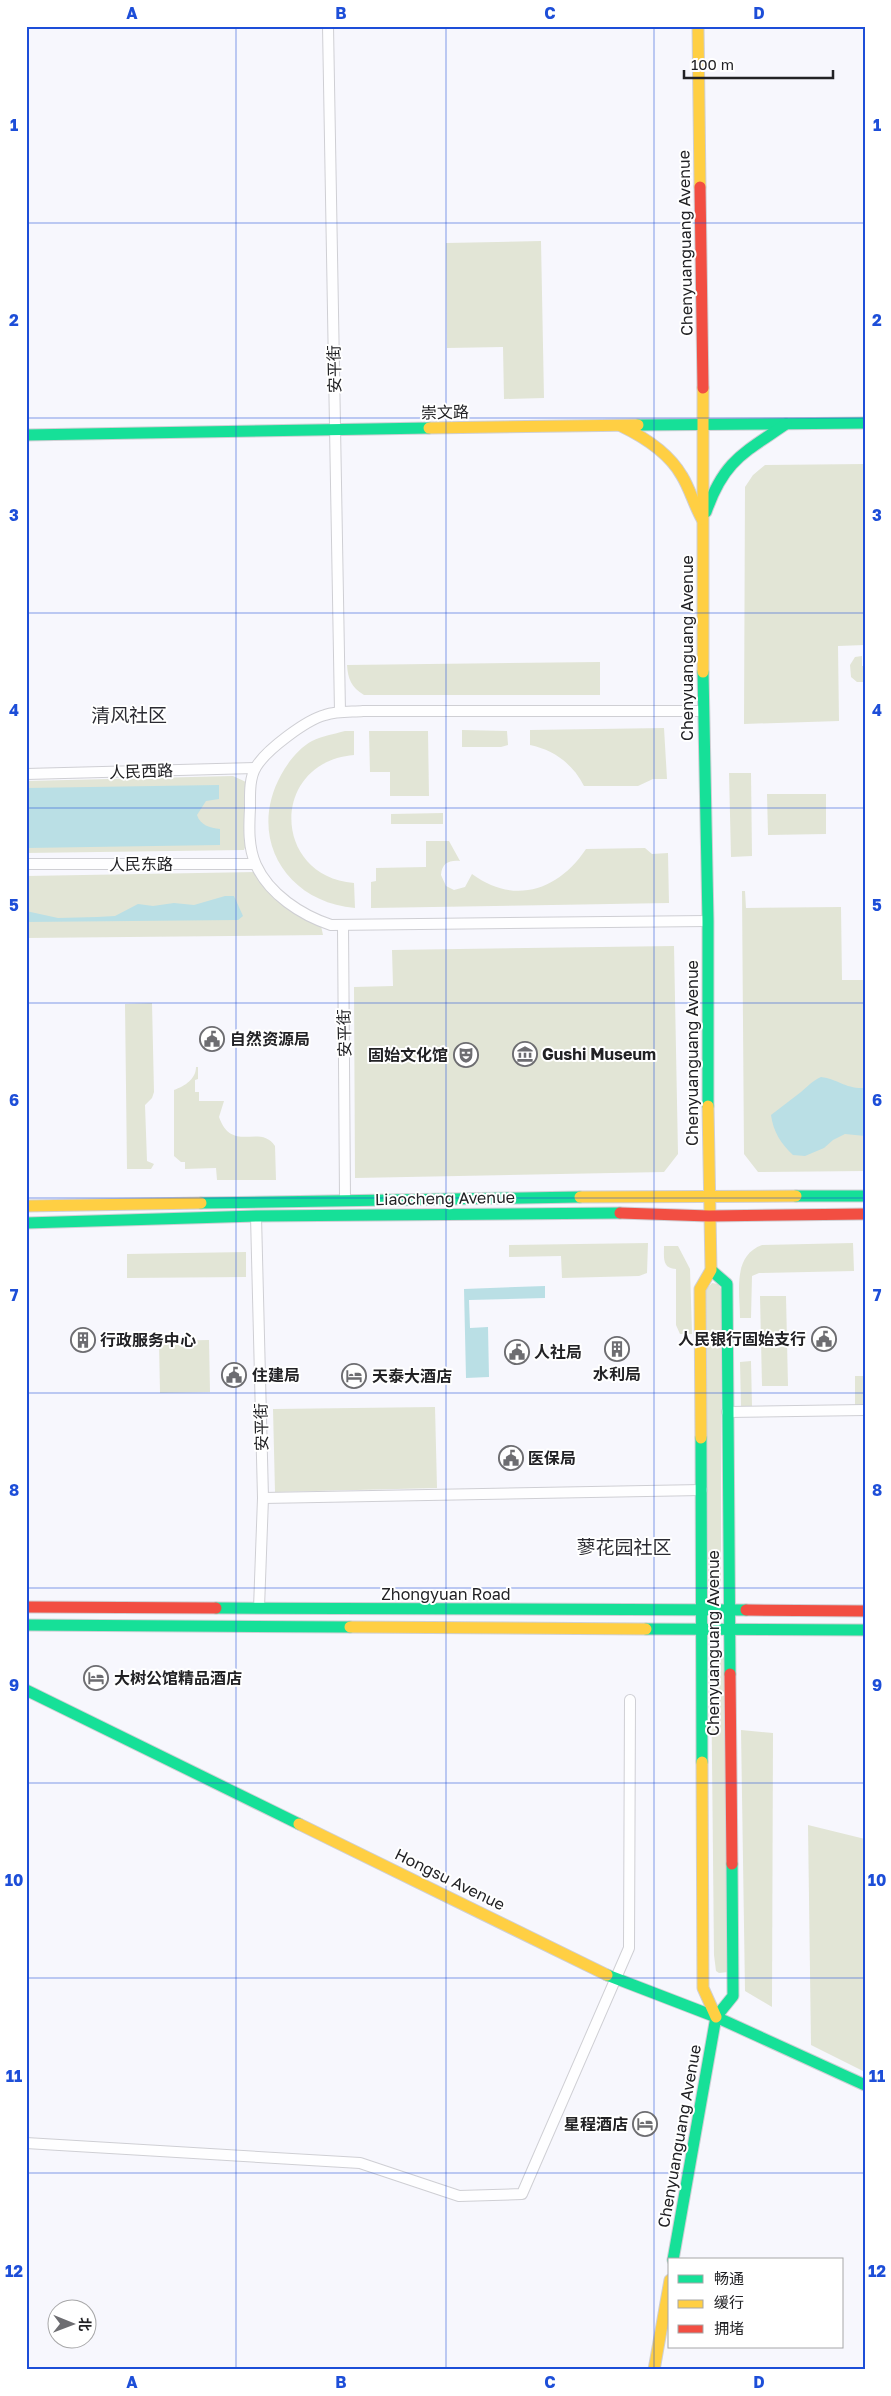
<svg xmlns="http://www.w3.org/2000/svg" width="891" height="2396" font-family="'Golos Text','Noto Sans SC',sans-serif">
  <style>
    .green { fill: #e2e5d6 }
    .water { fill: #badfe5 }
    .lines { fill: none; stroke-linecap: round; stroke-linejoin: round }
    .street-casing { stroke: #cfcfd4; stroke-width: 12 }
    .fast-casing { stroke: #cfcfd4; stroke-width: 13 }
    .slow-casing { stroke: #cfcfd4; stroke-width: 13 }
    .jam-casing { stroke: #cfcfd4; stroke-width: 13 }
    .street { stroke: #fefeff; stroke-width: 10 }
    .fast { stroke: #16e098; stroke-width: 11 }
    .slow { stroke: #ffcf43; stroke-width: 11 }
    .jam { stroke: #f24e42; stroke-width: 11 }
    .grid { fill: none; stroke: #1d4ed8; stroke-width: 1; stroke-opacity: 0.55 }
    .labels { text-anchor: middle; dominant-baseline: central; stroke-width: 4; stroke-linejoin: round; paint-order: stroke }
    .street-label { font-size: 16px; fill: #222225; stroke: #fff }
    .poi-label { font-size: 16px; font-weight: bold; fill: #222225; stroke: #fff; text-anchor: start }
    .quarter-label { font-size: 19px; fill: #2b2b32; stroke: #fff }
    .neatline { fill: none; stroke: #1d4ed8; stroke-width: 2 }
    .grid-label { font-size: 16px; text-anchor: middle; font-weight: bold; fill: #1d4ed8 }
  </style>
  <rect width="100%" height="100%" fill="#f7f7fd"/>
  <g class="green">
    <polygon points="541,241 544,398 504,399 503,347 447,348 446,243"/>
    <polygon points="865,464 865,645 838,646 839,721 744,724 745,487 753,475 765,465"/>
    <polygon points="862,656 862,666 865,666 865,682 857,682 851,677 850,665 855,657"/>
    <path d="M600 662V695H364C351 687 348 679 347 665Z"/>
    <path d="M664 728 667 779H653L638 786H584C573 764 554 750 530 745V730Z"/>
    <polygon points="462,730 507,731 508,745 501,747 462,747"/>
    <path d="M345 731H354V755C270 762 271 876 354 883L355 908C285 902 247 837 281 775 288 762 299 748 312 741 322 736 334 734 345 731Z"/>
    <polygon points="369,731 428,731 429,796 390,796 390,772 370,772"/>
    <polygon points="729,773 751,773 752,856 731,857"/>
    <polygon points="233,776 246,782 246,845 244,850 26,853 26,781"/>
    <polygon points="767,794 826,794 826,834 768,835"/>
    <polygon points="443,813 443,824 391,824 391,814"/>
    <path d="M426 841H449L460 861C449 860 442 863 441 875L446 886 454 890 465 887 472 874C514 905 558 891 586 849L645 848 652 854 668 853 669 903 371 908V882L376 881V868L426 867Z"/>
    <polygon points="260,872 263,878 320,921 323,935 26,938 26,876"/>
    <polygon points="742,891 745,891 746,908 841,907 842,980 865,980 865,1171 758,1172 744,1154"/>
    <polygon points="674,946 678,1154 664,1172 355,1178 354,987 393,986 392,950"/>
    <polygon points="152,1003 154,1092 152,1098 145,1105 147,1161 154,1164 151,1169 127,1169 125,1004"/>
    <path d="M196 1067H198V1079L195 1080V1092H199V1101H224L219 1117C232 1154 260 1123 275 1146L276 1180H217L216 1168 185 1169V1162H181L174 1156V1090C185 1086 196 1079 196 1067Z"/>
    <polygon points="648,1243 647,1273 639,1276 562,1278 561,1256 509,1257 509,1245"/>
    <path d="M853 1243 854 1271 759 1273 752 1276 751 1318H740C740 1292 732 1256 762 1245Z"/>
    <path d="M664 1246H678L690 1269 692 1334H680L676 1325V1269C662 1268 664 1258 664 1246Z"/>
    <polygon points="246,1252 246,1277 127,1278 127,1254"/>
    <polygon points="712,1283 718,1284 721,1289 721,1581 720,1589 715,1593 710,1592 707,1589 706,1290"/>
    <polygon points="760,1296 786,1296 788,1386 762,1386"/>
    <polygon points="209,1340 210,1392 160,1393 159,1341"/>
    <polygon points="751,1361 752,1407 741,1406 740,1362"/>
    <polygon points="855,1376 865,1376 865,1405 855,1406"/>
    <polygon points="435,1407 437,1488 275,1492 273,1409"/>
    <polygon points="716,1655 724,1657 728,1972 719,1973 716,1971 714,1955 711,1661"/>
    <polygon points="741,1730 773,1733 772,2007 745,1991"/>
    <polygon points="808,1825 865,1839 865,2072 811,2045"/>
  </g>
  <g class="water">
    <path d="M219 785V799L206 801 197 815C200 825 210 828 220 829V845L26 848V788Z"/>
    <polygon points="225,896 234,896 243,916 238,920 26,922 26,911 58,918 97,917 115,916 138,904 153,906 174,903 194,905"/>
    <path d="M821 1077C838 1079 845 1089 865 1088V1136L845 1134 833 1140 824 1148 805 1156 793 1155C781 1144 773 1131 771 1115 781 1107 791 1100 801 1092 808 1086 812 1081 821 1077Z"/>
    <polygon points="545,1286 545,1298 469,1300 470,1328 488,1327 489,1377 466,1378 464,1289"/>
  </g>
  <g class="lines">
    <defs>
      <g id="street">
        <polyline points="328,26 340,712"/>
        <path d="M703 711H363C351 712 337 711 325 715 306 720 266 750 256 767 249 778 250 796 250 808 249 827 248 847 256 865 269 894 301 915 331 925L708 921"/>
        <polyline points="26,774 255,768"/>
        <polyline points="26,864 255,864"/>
        <polyline points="343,926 345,1199"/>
        <polyline points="256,1216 263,1498 259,1608"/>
        <polyline points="727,1412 865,1410"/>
        <polyline points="263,1498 702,1490"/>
        <polyline points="26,2143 360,2163 459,2196 522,2194 629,1948 630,1700"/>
      </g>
      <g id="fast">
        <polyline points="638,425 865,423"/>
        <polyline points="26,435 429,428"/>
        <path d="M706 512C724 460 744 453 786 424"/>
        <polyline points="703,672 708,921 708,1106"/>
        <polyline points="796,1196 865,1196"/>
        <polyline points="201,1203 580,1197"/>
        <polyline points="26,1223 256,1216 620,1213"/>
        <polyline points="711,1270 727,1284 730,1674"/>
        <polyline points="701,1438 702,1762"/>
        <polyline points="216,1608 746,1610"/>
        <polyline points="26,1625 350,1627"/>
        <polyline points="646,1629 865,1630"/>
        <polyline points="26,1690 299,1824"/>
        <polyline points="607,1975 716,2017 865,2085"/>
        <polyline points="673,2260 716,2017 733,1996 732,1864"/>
      </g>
      <g id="slow">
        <polyline points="698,26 700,187"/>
        <polyline points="703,388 703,672"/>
        <path d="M621 426C644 437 669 453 682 476 690 489 694 505 702 519"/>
        <polyline points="429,428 638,425"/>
        <polyline points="580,1197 796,1196"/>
        <polyline points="26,1206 201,1203"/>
        <polyline points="701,1438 700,1289 711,1270 708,1106"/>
        <polyline points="350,1627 646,1629"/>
        <polyline points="702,1762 703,1988 716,2017"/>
        <polyline points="299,1824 607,1975"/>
        <polyline points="654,2370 670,2280"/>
      </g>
      <g id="jam">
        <polyline points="700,187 703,388"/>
        <polyline points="620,1213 709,1216 865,1214"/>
        <polyline points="26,1607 216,1608"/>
        <polyline points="746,1610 865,1611"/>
        <polyline points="730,1674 732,1864"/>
      </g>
    </defs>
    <use href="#street" class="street-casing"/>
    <use href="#fast" class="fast-casing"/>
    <use href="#slow" class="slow-casing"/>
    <use href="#jam" class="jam-casing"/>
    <use href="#street" class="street"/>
    <use href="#fast" class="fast"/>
    <use href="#slow" class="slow"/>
    <use href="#jam" class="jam"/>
  </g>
  <path class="grid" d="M236 26V2370M446 26V2370M654 26V2370M26 223H865M26 418H865M26 613H865M26 808H865M26 1003H865M26 1198H865M26 1393H865M26 1588H865M26 1783H865M26 1978H865M26 2173H865"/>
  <defs>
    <symbol id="civic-ring" viewBox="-11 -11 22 22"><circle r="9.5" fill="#fff" stroke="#6d6d71" stroke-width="1.5"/><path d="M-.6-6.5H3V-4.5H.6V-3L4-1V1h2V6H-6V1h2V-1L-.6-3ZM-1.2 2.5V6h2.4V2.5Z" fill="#6d6d71"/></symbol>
    <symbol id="museum-ring" viewBox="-11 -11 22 22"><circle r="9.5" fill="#fff" stroke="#6d6d71" stroke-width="1.5"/><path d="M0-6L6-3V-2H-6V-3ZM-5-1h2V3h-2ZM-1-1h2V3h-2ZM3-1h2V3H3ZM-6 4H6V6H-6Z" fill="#6d6d71"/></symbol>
    <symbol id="theatre-ring" viewBox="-11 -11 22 22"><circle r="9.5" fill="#fff" stroke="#6d6d71" stroke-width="1.5"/><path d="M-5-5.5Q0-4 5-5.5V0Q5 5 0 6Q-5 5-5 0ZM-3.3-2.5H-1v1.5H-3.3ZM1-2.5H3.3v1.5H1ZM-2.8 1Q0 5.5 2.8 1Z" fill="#6d6d71"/></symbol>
    <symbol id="building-ring" viewBox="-11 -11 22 22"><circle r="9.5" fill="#fff" stroke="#6d6d71" stroke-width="1.5"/><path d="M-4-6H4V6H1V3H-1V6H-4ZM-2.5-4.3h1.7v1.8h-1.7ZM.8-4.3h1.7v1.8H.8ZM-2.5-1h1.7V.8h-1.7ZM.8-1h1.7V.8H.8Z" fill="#6d6d71"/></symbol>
    <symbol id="hotel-ring" viewBox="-11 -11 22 22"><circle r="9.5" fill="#fff" stroke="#6d6d71" stroke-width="1.5"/><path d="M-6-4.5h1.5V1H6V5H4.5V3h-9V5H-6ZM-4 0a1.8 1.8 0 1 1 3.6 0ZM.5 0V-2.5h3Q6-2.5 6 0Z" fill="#6d6d71"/></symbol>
  </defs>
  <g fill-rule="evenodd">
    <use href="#civic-ring" x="198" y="1025" width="28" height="28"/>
    <use href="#museum-ring" x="511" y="1040" width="28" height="28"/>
    <use href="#theatre-ring" x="452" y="1041" width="28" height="28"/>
    <use href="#civic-ring" x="810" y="1325" width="28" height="28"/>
    <use href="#building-ring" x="69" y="1326" width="28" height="28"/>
    <use href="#building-ring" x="603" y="1335" width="28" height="28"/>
    <use href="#civic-ring" x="503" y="1338" width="28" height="28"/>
    <use href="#civic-ring" x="220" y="1361" width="28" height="28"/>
    <use href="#hotel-ring" x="340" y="1362" width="28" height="28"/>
    <use href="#civic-ring" x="497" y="1444" width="28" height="28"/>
    <use href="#hotel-ring" x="82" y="1664" width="28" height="28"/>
    <use href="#hotel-ring" x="631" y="2110" width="28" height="28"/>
  </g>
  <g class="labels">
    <g class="street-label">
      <text transform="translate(685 243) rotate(-91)">Chenyuanguang Avenue</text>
      <text transform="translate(334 369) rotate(-91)">安平街</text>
      <text transform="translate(445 412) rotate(-1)">崇文路</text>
      <text transform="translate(687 648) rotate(-90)">Chenyuanguang Avenue</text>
      <text transform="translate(141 771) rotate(-2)">人民西路</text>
      <text x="141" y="864">人民东路</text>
      <text transform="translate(344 1033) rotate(-91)">安平街</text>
      <text transform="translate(692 1053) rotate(-90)">Chenyuanguang Avenue</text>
      <text transform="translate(445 1198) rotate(-1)">Liaocheng Avenue</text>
      <text transform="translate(261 1427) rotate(-91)">安平街</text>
      <text x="446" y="1594">Zhongyuan Road</text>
      <text transform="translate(713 1643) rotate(-90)">Chenyuanguang Avenue</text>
      <text transform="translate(450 1879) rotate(26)">Hongsu Avenue</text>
      <text transform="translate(679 2136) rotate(-80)">Chenyuanguang Avenue</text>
    </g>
    <g class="poi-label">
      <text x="230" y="1039">自然资源局</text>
      <text x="542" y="1054">Gushi Museum</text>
      <text x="448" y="1055" text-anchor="end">固始文化馆</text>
      <text x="806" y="1339" text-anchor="end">人民银行固始支行</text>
      <text x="100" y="1340">行政服务中心</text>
      <text x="534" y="1352">人社局</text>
      <text x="617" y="1374" text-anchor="middle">水利局</text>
      <text x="252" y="1375">住建局</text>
      <text x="372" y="1376">天泰大酒店</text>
      <text x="528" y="1458">医保局</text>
      <text x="114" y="1678">大树公馆精品酒店</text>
      <text x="628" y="2124" text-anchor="end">星程酒店</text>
    </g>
    <g class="quarter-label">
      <text x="129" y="714">清风社区</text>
      <text x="624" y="1546">蓼花园社区</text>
    </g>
  </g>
  <rect width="891" height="2396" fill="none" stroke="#ffffff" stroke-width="55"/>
  <rect x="668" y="2258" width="175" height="90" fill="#ffffff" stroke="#a7a7a8"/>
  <rect x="678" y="2275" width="25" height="8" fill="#16e098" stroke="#a7a7a8"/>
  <text x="714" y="2284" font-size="15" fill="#222225">畅通</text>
  <rect x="678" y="2300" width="25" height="8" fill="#ffcf43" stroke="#a7a7a8"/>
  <text x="714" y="2308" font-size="15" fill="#222225">缓行</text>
  <rect x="678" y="2325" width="25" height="8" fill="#f24e42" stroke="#a7a7a8"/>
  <text x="714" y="2334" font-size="15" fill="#222225">拥堵</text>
  <g transform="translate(72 2324) rotate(91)"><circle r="24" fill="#ffffff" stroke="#a7a7a8"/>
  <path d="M0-4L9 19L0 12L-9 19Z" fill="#6d6d71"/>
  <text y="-8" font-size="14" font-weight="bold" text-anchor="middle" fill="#222225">北</text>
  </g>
  <path d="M684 70v8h149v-8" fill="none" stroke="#222225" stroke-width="2.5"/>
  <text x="691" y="70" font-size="15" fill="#222225" stroke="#ffffff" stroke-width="4" paint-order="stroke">100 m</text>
  <rect x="28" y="28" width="836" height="2340" class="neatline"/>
  <g class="grid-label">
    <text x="132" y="19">A</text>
    <text x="341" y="19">B</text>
    <text x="550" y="19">C</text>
    <text x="759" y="19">D</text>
    <text x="14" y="131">1</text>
    <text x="877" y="131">1</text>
    <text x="14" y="326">2</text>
    <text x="877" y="326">2</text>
    <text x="14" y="521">3</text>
    <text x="877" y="521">3</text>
    <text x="14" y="716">4</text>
    <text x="877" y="716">4</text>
    <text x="14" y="911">5</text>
    <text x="877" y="911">5</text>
    <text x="14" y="1106">6</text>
    <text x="877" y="1106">6</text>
    <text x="14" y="1301">7</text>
    <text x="877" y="1301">7</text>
    <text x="14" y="1496">8</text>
    <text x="877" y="1496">8</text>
    <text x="14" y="1691">9</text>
    <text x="877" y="1691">9</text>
    <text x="14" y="1886">10</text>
    <text x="877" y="1886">10</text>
    <text x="14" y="2082">11</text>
    <text x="877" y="2082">11</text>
    <text x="14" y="2277">12</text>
    <text x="877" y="2277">12</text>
    <text x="132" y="2388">A</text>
    <text x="341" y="2388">B</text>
    <text x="550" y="2388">C</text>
    <text x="759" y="2388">D</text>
  </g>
</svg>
